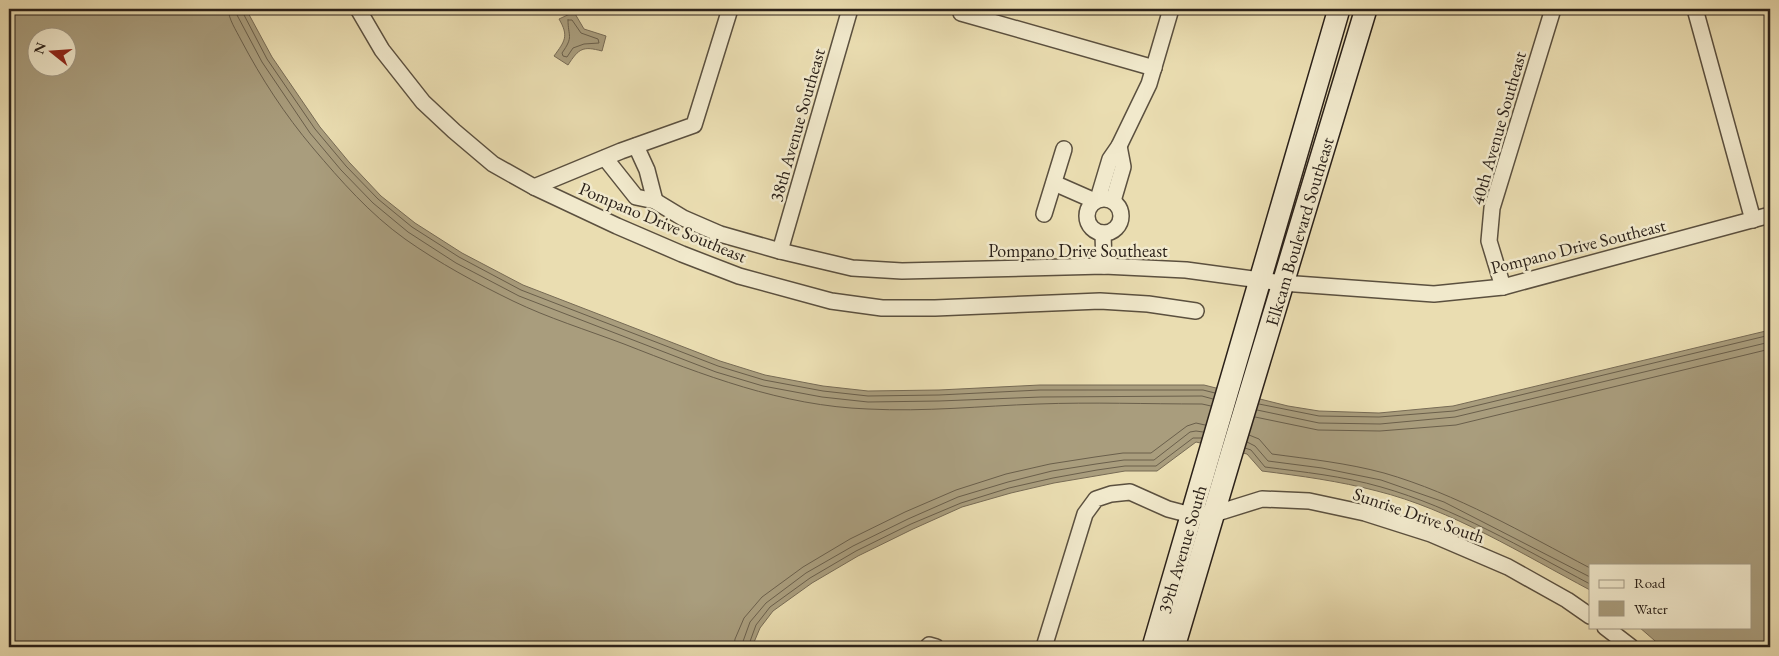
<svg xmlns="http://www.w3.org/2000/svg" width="1779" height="656" font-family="'EB Garamond',serif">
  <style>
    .water { fill: #a99d7d; stroke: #776b55; fill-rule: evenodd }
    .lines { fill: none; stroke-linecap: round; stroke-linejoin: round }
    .shore { stroke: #6a5f4b; stroke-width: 1 }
    .street-casing { stroke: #5b503f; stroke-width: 18 }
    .secondary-casing { stroke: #2b2119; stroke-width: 24 }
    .street { stroke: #f1e9cc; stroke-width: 15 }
    .secondary { stroke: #f1e9cc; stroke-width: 21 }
    .labels { text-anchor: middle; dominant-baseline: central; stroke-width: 5; stroke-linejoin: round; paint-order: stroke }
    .street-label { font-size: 18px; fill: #2b2119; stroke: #f1e9cc }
  </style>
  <rect width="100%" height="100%" fill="#eaddb1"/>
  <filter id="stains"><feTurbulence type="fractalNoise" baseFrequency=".004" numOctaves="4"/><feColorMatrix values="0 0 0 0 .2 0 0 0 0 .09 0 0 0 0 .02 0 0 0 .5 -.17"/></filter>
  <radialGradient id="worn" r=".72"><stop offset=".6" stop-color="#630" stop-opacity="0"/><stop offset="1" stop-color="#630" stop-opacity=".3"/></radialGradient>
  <g class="water">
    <path d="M9 9H246L272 57 320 127 349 162 381 196 415 223 462 253 523 285 720 361 765 375 823 386 868 391 939 390 1040 385H1204L1288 406 1319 411 1379 413 1453 406 1770 330V647H1662L1639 627H1750V565H1590V590C1524 555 1450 509 1377 491 1339 481 1301 476 1262 471L1247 454 1196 442 1157 471H1125L1054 483 1011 493 962 507 913 529 858 556 812 583 773 611 760 628 752 647H9ZM38 38H68V68H38Z"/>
    <path d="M574 12 584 29 606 36 602 51C583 46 579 48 568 65L554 56C565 41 569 36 559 19Z"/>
  </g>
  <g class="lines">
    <g class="shore">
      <path d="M228 9C229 20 236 30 241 40 261 78 285 115 313 148 341 181 370 214 405 239 439 263 476 283 513 301 548 318 587 330 624 344 703 375 782 406 868 409 925 412 981 406 1038 404 1092 402 1147 404 1202 404L1211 406"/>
      <polyline points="236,9 237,15 262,62 310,133 341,170 373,203 408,232 456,263 519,296 716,372 763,386 822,397 868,402 939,401 1041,397 1202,396 1213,399"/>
      <polyline points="242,9 243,13 267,59 315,129 346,166 378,199 412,227 459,257 521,290 718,366 764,380 823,391 868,396 939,395 1040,390 1203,390 1215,393"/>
      <path d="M568 20H572L581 33 598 39 599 43 584 44 573 48 567 57 563 56 562 53C574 36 568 37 568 20Z"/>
      <polyline points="1259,404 1319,416 1379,417 1454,411 1770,335"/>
      <polyline points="1257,410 1319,423 1380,424 1455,417 1770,342"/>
      <polyline points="1255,417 1318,430 1380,431 1456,425 1770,349"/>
      <path d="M1249 435 1259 439 1272 454C1309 459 1347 463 1384 473 1457 494 1523 533 1590 568"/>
      <polyline points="1247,442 1255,446 1268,461 1322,468 1381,480 1444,502 1590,577"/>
      <path d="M1245 448 1251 450 1265 467C1303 472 1343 476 1381 487 1455 508 1522 548 1590 584"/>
      <polyline points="734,647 735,639 744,618 762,597 803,567 850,539 905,512 956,490 1006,474 1050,464 1095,457 1123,453 1151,453 1187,426 1196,423 1205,425"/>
      <polyline points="741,647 750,622 766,603 806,573 853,546 908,519 958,497 1008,482 1052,471 1096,464 1124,460 1154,460 1190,432 1196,431 1203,432"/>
      <polyline points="748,647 756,625 770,607 810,578 856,551 911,524 961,503 1009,488 1053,478 1097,470 1125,466 1156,466 1193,438 1202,438"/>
    </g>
    <defs>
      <g id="street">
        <polyline points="358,9 382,50 423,102 454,131 493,164 534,187 617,226 682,254 739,276 831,301 882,308 935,308 1100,301 1148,304 1196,311"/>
        <polyline points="1695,9 1753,220"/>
        <polyline points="961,13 1154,68"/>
        <polyline points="636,146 647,170 655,201"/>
        <polyline points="605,158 636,197 655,201 683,218 720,234 780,251 852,268 902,271 1104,266 1186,270 1282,283 1434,294 1503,287 1770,215"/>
        <polyline points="1054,183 1095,201"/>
        <polyline points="534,187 621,151 694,125 730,9"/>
        <polyline points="1098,199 1110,159 1119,146 1149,84 1171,9"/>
        <circle cx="1104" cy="216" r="17"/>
        <polyline points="1113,201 1123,167 1119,146"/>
        <polyline points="1044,214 1064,149"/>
        <polyline points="1103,233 1104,266"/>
        <polyline points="780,251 850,9"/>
        <polyline points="1503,287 1489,241 1492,208 1553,9"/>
        <polyline points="1605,627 1631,647"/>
        <polyline points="929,645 936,647"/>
        <polyline points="1044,647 1085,514 1096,499 1111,494 1130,492 1168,509 1191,515 1214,514 1262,499 1309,501 1365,513 1431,534 1508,567 1567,600 1590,616"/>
      </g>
      <g id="secondary">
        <path id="s1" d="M1153 647 1339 9"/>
        <path id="s2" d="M1174 647 1231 455 1366 9"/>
      </g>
    </defs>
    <use href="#street" class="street-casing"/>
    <use href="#secondary" class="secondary-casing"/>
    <use href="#street" class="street"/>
    <use href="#secondary" class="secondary"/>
  </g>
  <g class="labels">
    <g class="street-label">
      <text transform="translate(797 125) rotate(-74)">38th Avenue Southeast</text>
      <text transform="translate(1498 128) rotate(-74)">40th Avenue Southeast</text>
      <text transform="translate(663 222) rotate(23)">Pompano Drive Southeast</text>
      <text stroke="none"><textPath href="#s2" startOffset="434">Elkcam Boulevard Southeast</textPath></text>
      <text transform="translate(1578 246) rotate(-14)">Pompano Drive Southeast</text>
      <text x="1078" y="250">Pompano Drive Southeast</text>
      <text transform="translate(1419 515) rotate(19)">Sunrise Drive South</text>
      <text stroke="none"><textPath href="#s1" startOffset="102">39th Avenue South</textPath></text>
    </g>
  </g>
  <rect width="1779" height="656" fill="none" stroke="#eaddb1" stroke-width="30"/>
  <rect x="10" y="10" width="1759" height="636" fill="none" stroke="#2b2119" stroke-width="2.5"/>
  <rect x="15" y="15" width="1749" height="626" fill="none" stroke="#2b2119"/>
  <rect x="1589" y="564" width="162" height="65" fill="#f1e9cc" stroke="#a29984"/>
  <rect x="1599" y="580" width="25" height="8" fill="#f1e9cc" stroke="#a29984"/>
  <text x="1634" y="588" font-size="15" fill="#2b2119">Road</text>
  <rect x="1599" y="601" width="25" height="15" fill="#a99d7d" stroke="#a29984"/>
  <text x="1634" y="614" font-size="15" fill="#2b2119">Water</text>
  <g transform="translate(52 52) rotate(287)"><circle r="24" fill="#f1e9cc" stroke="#a29984"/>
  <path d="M0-4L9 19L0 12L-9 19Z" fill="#8f2418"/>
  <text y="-8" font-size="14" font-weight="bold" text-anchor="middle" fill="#2b2119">N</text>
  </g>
  <rect width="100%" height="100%" filter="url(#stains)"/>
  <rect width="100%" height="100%" fill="url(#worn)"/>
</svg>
